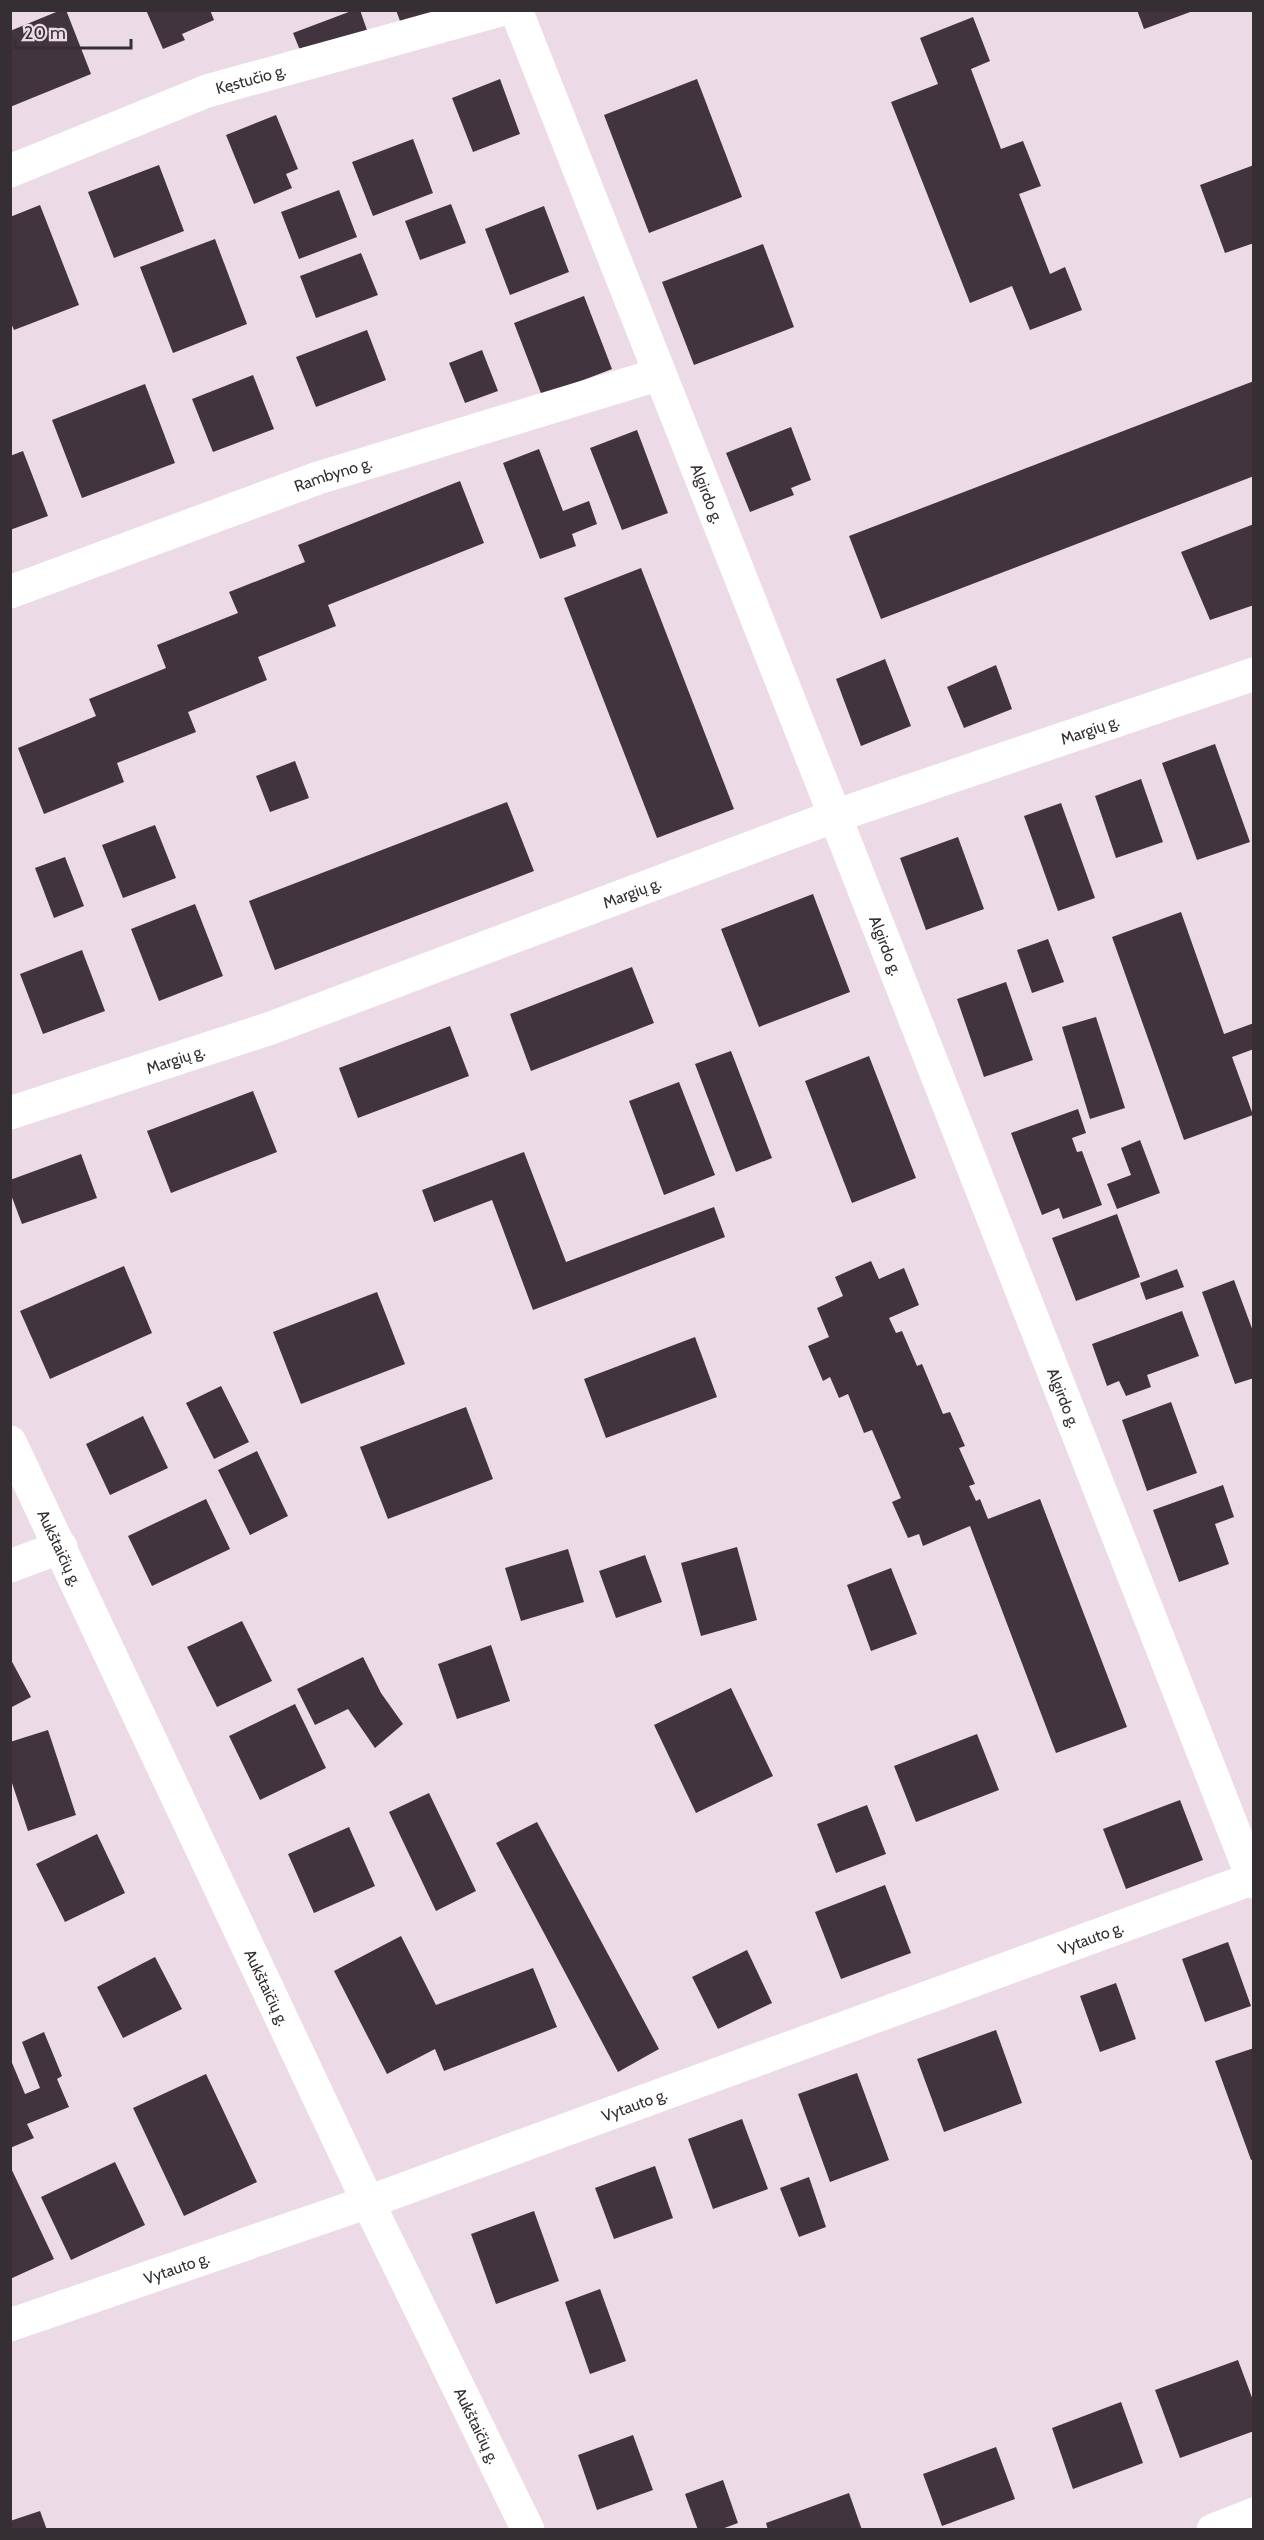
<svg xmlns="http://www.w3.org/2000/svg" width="1264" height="2540" font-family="Cabin,sans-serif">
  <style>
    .building { fill: #42343e }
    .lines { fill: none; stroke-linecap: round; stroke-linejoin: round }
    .minor { stroke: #fff; stroke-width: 33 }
    .major { stroke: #fff; stroke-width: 33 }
    .labels { text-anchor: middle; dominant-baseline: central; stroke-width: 6; stroke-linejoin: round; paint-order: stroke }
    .street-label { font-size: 16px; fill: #352f33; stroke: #ecdbe7 }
  </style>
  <rect width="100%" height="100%" fill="#ecdbe7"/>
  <g class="building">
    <polygon points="61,10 66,10 91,74 10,107 10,31"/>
    <polygon points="146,10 210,10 214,20 182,34 185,40 163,49"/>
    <polygon points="354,10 360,10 369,36 304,60 293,33"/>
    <polygon points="396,10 458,10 404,32"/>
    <polygon points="1137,10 1193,10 1193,11 1144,29"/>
    <polygon points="973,17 990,61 971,69 1001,149 1023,141 1041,186 1019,194 1050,274 1065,267 1082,310 1030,330 1012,286 970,303 891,102 938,84 920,38"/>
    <polygon points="500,79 520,134 473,152 452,98"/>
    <polygon points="697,79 742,197 649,233 604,115"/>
    <polygon points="276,115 298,169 286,174 292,188 254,204 226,135"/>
    <polygon points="413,139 433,193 373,216 352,162"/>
    <polygon points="159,165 184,231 114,258 88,192"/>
    <polygon points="1254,165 1254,243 1225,253 1200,185"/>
    <polygon points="339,190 357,237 299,259 281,212"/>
    <polygon points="451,204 466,243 420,260 405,221"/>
    <polygon points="40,205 79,305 14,330 10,321 10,217"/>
    <polygon points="544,206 569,272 510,295 485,229"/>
    <polygon points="215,239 247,324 173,353 140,267"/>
    <polygon points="763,244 794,327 694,365 662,282"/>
    <polygon points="361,253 378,295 316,318 300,276"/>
    <polygon points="584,296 612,369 542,396 514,323"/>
    <polygon points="367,330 386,380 316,407 296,357"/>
    <polygon points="482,350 498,391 465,403 449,363"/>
    <polygon points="253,375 274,429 213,452 192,399"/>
    <polygon points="1254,381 1254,476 881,619 849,536"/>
    <polygon points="145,384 175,463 82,498 52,420"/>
    <polygon points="791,427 811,480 791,488 794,495 750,512 726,453"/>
    <polygon points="637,430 668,513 622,530 590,448"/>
    <polygon points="539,449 563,511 589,501 597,524 572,534 576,546 540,559 503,463"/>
    <polygon points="23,451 48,516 10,530 10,456"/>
    <polygon points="460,481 484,543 328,605 336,626 258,657 267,680 188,712 196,732 117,763 124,782 44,814 18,748 96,716 89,699 166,668 157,645 238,613 229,592 305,562 298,545"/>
    <polygon points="1254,524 1254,605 1210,620 1181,552"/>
    <polygon points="641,568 734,809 657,838 564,598"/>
    <polygon points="885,659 911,726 861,746 836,679"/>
    <polygon points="996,665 1012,709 964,728 947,687"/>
    <polygon points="1215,744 1250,842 1197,860 1162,763"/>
    <polygon points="295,761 309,798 270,812 256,776"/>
    <polygon points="1141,779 1163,842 1116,858 1095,796"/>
    <polygon points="507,802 534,871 275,970 249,901"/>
    <polygon points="1061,803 1095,898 1058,911 1024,816"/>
    <polygon points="155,825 176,878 123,898 102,845"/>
    <polygon points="958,837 984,909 926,930 900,858"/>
    <polygon points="65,857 84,906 54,918 35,868"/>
    <polygon points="813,894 850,992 759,1027 721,929"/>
    <polygon points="195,904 223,976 159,1001 131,929"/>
    <polygon points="1181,912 1224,1034 1254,1023 1254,1049 1232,1057 1253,1115 1184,1140 1112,937"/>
    <polygon points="1048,939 1064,982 1032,993 1017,950"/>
    <polygon points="82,950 105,1011 43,1034 20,974"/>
    <polygon points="632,967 654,1023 531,1071 510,1014"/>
    <polygon points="1006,982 1033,1060 984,1077 957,999"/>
    <polygon points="1096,1017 1125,1108 1090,1119 1062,1027"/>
    <polygon points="450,1026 469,1076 358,1118 339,1068"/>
    <polygon points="731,1051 772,1158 736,1172 695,1064"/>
    <polygon points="869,1056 916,1178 852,1203 805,1081"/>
    <polygon points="679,1082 715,1175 664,1195 629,1101"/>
    <polygon points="253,1091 277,1152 171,1193 147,1131"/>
    <polygon points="1078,1109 1086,1133 1072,1138 1077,1152 1082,1151 1102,1205 1063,1219 1059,1208 1042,1215 1011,1133"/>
    <polygon points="1140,1140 1160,1193 1117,1209 1107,1184 1131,1175 1121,1148"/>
    <polygon points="524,1152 566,1262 714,1207 725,1237 533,1310 492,1200 434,1222 422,1190"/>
    <polygon points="81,1154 97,1198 22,1224 10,1192 10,1180"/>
    <polygon points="1117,1214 1140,1277 1076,1301 1052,1238"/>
    <polygon points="871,1261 879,1279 904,1268 919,1305 889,1318 896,1333 902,1331 917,1366 922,1364 943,1414 950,1412 965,1446 959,1448 975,1484 969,1486 976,1501 980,1499 988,1519 1040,1499 1127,1727 1056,1753 970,1526 923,1546 919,1534 908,1538 892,1502 901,1498 872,1430 864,1433 848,1394 839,1398 830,1377 823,1381 808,1346 829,1337 817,1308 843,1296 835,1277"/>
    <polygon points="124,1266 152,1333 50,1379 20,1311"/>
    <polygon points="1177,1269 1184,1287 1146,1300 1140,1283"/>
    <polygon points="1234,1280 1254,1334 1254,1378 1235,1384 1202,1292"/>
    <polygon points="377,1292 405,1364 301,1404 273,1332"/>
    <polygon points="1182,1311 1199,1356 1147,1375 1151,1387 1126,1396 1119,1381 1107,1386 1092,1344"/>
    <polygon points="695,1337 717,1397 606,1438 584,1379"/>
    <polygon points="221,1386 249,1442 214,1459 186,1403"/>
    <polygon points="1171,1402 1197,1473 1147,1491 1122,1420"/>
    <polygon points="466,1407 493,1479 388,1519 360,1447"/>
    <polygon points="143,1416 168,1468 110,1495 86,1444"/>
    <polygon points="257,1451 288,1516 250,1535 218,1470"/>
    <polygon points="1223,1485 1234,1517 1215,1524 1229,1564 1179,1582 1153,1510"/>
    <polygon points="206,1499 230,1549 152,1586 128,1536"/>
    <polygon points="737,1547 757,1620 701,1636 681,1563"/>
    <polygon points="568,1549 584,1602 521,1621 505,1568"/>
    <polygon points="645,1555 662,1602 616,1618 599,1571"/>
    <polygon points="891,1568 917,1634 871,1651 847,1585"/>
    <polygon points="242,1621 272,1681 217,1707 187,1647"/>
    <polygon points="491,1645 510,1701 457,1719 438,1664"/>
    <polygon points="363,1657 381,1693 403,1724 375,1748 348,1709 315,1725 297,1689"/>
    <polygon points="10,1658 31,1697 10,1708"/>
    <polygon points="731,1688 773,1776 696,1813 654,1725"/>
    <polygon points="295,1704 326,1768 260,1800 229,1736"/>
    <polygon points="48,1730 76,1815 28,1831 10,1777 10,1742"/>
    <polygon points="977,1734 999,1790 916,1822 894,1766"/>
    <polygon points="429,1793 476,1891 436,1911 389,1812"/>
    <polygon points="1180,1800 1203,1860 1126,1889 1103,1829"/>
    <polygon points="867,1805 886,1854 836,1873 817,1824"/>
    <polygon points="537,1822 659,2049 618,2072 496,1843"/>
    <polygon points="349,1827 375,1886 314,1913 288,1854"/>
    <polygon points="97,1834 125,1893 65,1922 36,1864"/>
    <polygon points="885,1885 911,1953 841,1979 815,1912"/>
    <polygon points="401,1936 436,2005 533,1968 557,2027 444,2071 435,2049 387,2074 334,1971"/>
    <polygon points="1228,1942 1251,2006 1205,2022 1182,1959"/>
    <polygon points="747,1950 772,2003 718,2029 692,1977"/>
    <polygon points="155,1957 182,2009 123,2038 97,1987"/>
    <polygon points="1116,1983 1136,2039 1100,2052 1080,1996"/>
    <polygon points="996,2030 1022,2103 944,2132 917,2059"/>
    <polygon points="44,2032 62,2076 57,2079 69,2107 27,2124 34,2138 10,2148 10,2058 25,2094 40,2088 22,2042"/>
    <polygon points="1254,2048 1254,2159 1251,2160 1215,2061"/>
    <polygon points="857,2073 889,2160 830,2182 798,2094"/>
    <polygon points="206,2074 257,2182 184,2216 133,2108"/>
    <polygon points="742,2119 768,2189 713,2209 688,2139"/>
    <polygon points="115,2162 145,2225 71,2260 41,2197"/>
    <polygon points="10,2166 54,2259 10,2279"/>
    <polygon points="655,2166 673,2218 614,2239 595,2188"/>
    <polygon points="809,2177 826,2227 799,2237 780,2188"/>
    <polygon points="534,2211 559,2281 496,2304 471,2234"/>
    <polygon points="600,2289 626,2361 590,2374 565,2302"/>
    <polygon points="1238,2360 1254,2403 1254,2431 1180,2458 1155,2390"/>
    <polygon points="1121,2402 1143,2463 1073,2489 1052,2428"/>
    <polygon points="633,2435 653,2490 597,2510 578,2455"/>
    <polygon points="996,2447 1015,2499 942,2526 923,2474"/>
    <polygon points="723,2480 738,2523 719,2530 698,2530 685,2494"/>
    <polygon points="849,2493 862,2530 768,2530 766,2523"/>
    <polygon points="40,2511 47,2530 10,2530 10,2521"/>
  </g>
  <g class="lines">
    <g class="minor">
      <path id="s1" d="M516 10 835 816 1254 1882"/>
      <path id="s2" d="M10 171 207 91 500 10"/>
      <path id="s3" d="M10 592 318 478 660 374"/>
      <path id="s4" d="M10 1113 271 1028 835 816 1254 674"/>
      <polyline points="10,1566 61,1547"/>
      <path id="s5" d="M10 2325 368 2202 1254 1878"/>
      <polyline points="1213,2530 1254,2514"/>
    </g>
    <path class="major" id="s6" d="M10 1442 368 2202 528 2530"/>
  </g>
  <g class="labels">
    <g class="street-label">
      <text stroke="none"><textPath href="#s2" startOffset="258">Kęstučio g.</textPath></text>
      <text stroke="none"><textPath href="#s3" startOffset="344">Rambyno g.</textPath></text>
      <text stroke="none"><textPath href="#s1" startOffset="520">Algirdo g.</textPath></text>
      <text stroke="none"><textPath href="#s4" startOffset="1146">Margių g.</textPath></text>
      <text stroke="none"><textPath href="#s4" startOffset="660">Margių g.</textPath></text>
      <text stroke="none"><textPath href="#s1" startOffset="1006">Algirdo g.</textPath></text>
      <text stroke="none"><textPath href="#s4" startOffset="174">Margių g.</textPath></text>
      <text stroke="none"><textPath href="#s1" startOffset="1492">Algirdo g.</textPath></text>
      <text stroke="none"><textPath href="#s6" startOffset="117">Aukštaičių g.</textPath></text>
      <text stroke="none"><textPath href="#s5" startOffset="1148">Vytauto g.</textPath></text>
      <text stroke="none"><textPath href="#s6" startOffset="603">Aukštaičių g.</textPath></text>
      <text stroke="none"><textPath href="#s5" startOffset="662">Vytauto g.</textPath></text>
      <text stroke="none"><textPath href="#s5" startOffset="176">Vytauto g.</textPath></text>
      <text stroke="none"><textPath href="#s6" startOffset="1089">Aukštaičių g.</textPath></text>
    </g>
  </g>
  <rect width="1264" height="2540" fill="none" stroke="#352f33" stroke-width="24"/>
  <path d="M15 39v9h116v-9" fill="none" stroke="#352f33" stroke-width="3"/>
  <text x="24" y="39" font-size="18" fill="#352f33" stroke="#ecdbe7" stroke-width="4.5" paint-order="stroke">20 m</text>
</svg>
